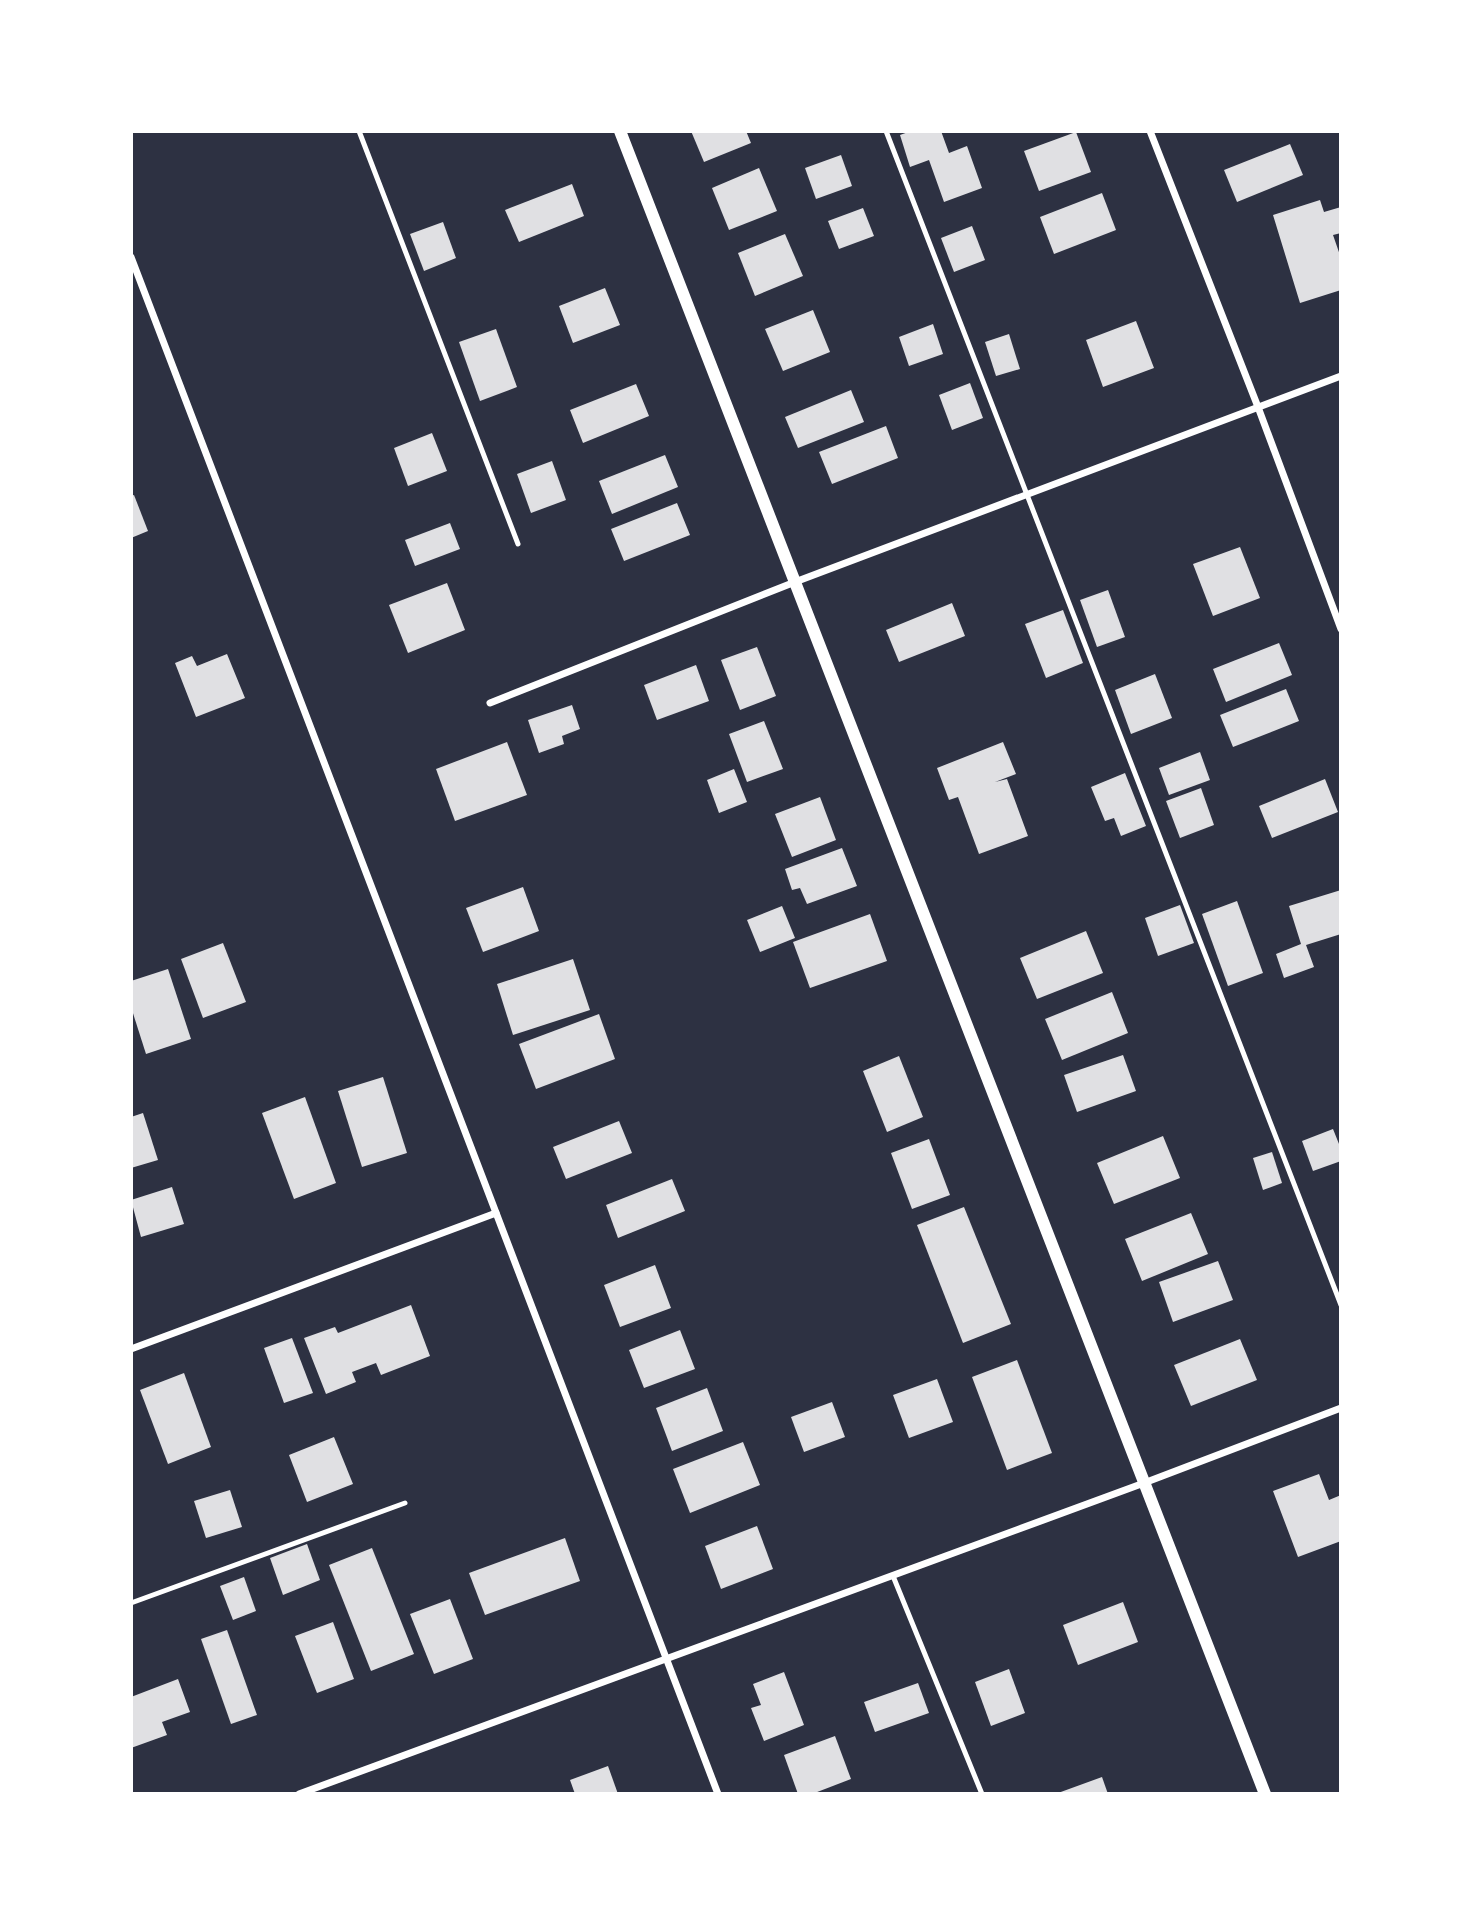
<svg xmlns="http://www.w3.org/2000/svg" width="1472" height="1925" font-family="'Nunito Sans',sans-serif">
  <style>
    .building { fill: #e0e0e3 }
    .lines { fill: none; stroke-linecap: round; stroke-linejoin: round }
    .service { stroke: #fff; stroke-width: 5 }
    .minor { stroke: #fff; stroke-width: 7 }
    .tertiary { stroke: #fff; stroke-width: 12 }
  </style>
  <rect width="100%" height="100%" fill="#2d3142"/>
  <g class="building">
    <polygon points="691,131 746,131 751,143 704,162"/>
    <polygon points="911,131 941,131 949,153 967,146 982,188 944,202 929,160 910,167 900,135"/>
    <polygon points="1076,132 1091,172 1039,191 1024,151"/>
    <polygon points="1290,144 1303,175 1237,202 1224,170"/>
    <polygon points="841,155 852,186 816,199 805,168"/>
    <polygon points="759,168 777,211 729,230 712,188"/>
    <polygon points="572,184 584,216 519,242 505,210"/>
    <polygon points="1102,193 1116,230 1054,254 1040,217"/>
    <polygon points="1320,200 1324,212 1341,207 1341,233 1333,235 1341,258 1341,290 1300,303 1273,215"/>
    <polygon points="863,208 874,236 839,249 828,221"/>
    <polygon points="443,222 456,258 424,271 410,234"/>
    <polygon points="972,226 985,260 954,272 941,238"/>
    <polygon points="785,234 803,276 755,296 738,253"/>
    <polygon points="605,288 620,325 573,343 559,306"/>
    <polygon points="813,310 830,352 783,371 765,329"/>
    <polygon points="1136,321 1154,368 1103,387 1086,340"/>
    <polygon points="933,324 943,354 909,366 899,337"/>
    <polygon points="496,329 517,387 480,401 459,342"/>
    <polygon points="1009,334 1020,369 996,376 985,342"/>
    <polygon points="970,383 983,418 952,430 939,395"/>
    <polygon points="636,384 649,416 583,443 570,410"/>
    <polygon points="851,390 864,422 798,448 785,417"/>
    <polygon points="886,426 898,458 832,484 819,452"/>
    <polygon points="432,433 447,471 408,486 394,448"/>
    <polygon points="665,455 678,487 612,514 599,481"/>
    <polygon points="552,461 566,500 531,513 517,474"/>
    <polygon points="134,495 148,531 131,538 131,496"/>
    <polygon points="677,503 690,535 624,561 611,529"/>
    <polygon points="450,523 460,549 415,566 405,540"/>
    <polygon points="1240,547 1260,598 1213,616 1193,564"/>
    <polygon points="447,583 465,630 408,653 389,605"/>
    <polygon points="1108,590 1125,637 1097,647 1080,600"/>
    <polygon points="952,603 965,636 899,662 886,630"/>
    <polygon points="1063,610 1083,663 1046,678 1025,624"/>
    <polygon points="1279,643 1292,675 1226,702 1213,669"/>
    <polygon points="757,647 776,696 740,710 721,660"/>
    <polygon points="227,654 245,698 196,717 175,663 192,656 197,666"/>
    <polygon points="696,665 709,701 657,720 644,685"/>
    <polygon points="1155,674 1172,718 1131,734 1115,690"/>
    <polygon points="1286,689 1299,721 1233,747 1220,715"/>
    <polygon points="572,705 580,729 562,736 564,744 539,753 528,720"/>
    <polygon points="764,721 783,769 747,782 729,734"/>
    <polygon points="507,742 527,795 455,821 436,769"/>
    <polygon points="1003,742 1016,774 995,782 1007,779 1028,836 979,854 958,797 949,800 937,768"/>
    <polygon points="1200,752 1210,780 1169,795 1159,768"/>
    <polygon points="734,769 747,802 719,813 707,780"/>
    <polygon points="1125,773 1146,826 1121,836 1114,818 1105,821 1091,787"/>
    <polygon points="1325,779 1338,812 1272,838 1259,806"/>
    <polygon points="1201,788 1214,825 1180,838 1166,801"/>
    <polygon points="820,797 836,840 792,857 775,814"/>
    <polygon points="842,848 857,886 807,904 800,888 792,890 785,869"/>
    <polygon points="523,887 539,931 483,952 466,908"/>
    <polygon points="1341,890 1341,934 1306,945 1314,967 1284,978 1276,954 1301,944 1289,906"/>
    <polygon points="1237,901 1263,973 1228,986 1202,914"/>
    <polygon points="1180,905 1194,943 1158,956 1145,918"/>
    <polygon points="782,906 795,938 760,952 747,920"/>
    <polygon points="870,914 887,961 810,988 793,942"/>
    <polygon points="1086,931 1103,973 1037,999 1020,958"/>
    <polygon points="223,943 246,1002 203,1018 181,959"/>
    <polygon points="573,959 590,1010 513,1035 497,984"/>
    <polygon points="168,969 191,1039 146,1054 131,1007 131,981"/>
    <polygon points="1112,992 1128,1033 1062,1060 1045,1019"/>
    <polygon points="599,1014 615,1059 536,1089 519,1044"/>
    <polygon points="1123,1055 1136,1091 1077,1112 1064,1075"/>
    <polygon points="899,1056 923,1117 887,1132 863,1071"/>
    <polygon points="383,1077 407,1153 362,1167 338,1091"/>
    <polygon points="305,1097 336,1183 294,1199 262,1113"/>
    <polygon points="143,1113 158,1160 131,1168 131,1117"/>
    <polygon points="619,1121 632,1153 566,1179 553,1147"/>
    <polygon points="1333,1129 1341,1149 1341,1161 1313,1171 1302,1141"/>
    <polygon points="1163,1136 1180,1178 1114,1204 1097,1163"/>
    <polygon points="929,1139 950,1195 912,1209 891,1153"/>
    <polygon points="1272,1152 1282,1183 1263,1190 1253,1158"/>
    <polygon points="672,1179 685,1211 618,1238 606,1205"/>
    <polygon points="172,1187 184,1224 141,1237 131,1200"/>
    <polygon points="964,1207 1011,1324 963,1343 917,1225"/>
    <polygon points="1191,1213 1208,1254 1142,1281 1125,1239"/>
    <polygon points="1218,1261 1233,1300 1173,1322 1159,1282"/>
    <polygon points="655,1265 671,1308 620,1327 604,1285"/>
    <polygon points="411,1305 430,1356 381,1375 376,1363 352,1372 356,1382 326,1394 304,1338 335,1327 338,1333"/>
    <polygon points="680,1330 695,1369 644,1388 629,1350"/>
    <polygon points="292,1338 313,1393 284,1403 264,1348"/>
    <polygon points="1240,1339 1257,1380 1191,1406 1174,1365"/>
    <polygon points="1017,1360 1052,1453 1007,1470 972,1377"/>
    <polygon points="184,1373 211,1447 168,1464 140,1390"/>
    <polygon points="937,1379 953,1422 909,1438 893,1395"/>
    <polygon points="707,1388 723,1431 672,1451 656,1408"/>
    <polygon points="832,1402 845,1437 804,1452 791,1417"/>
    <polygon points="334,1437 353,1484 307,1502 289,1455"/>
    <polygon points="743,1442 760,1485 690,1513 673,1469"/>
    <polygon points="1319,1474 1329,1500 1341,1495 1341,1541 1298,1557 1273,1491"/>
    <polygon points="230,1490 242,1527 206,1538 194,1501"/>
    <polygon points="757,1526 773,1569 721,1589 705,1546"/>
    <polygon points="565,1538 580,1581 485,1615 469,1573"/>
    <polygon points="307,1544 320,1580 283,1595 270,1558"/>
    <polygon points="372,1548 414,1654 371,1671 329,1565"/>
    <polygon points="244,1577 256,1611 233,1620 220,1586"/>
    <polygon points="450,1599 473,1659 434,1674 410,1614"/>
    <polygon points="1123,1602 1138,1642 1078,1665 1063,1625"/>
    <polygon points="333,1622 354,1679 317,1693 295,1636"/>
    <polygon points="227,1630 257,1715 231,1724 201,1639"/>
    <polygon points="1009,1669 1025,1713 991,1726 975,1682"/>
    <polygon points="784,1672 804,1725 764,1741 751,1708 761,1705 753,1684"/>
    <polygon points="178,1679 190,1712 162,1722 167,1735 131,1748 131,1697"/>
    <polygon points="918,1683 929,1713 875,1732 864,1702"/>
    <polygon points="835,1736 851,1779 812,1794 798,1794 784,1755"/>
    <polygon points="608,1766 618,1794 575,1794 570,1780"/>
    <polygon points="1102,1777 1108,1794 1058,1794 1058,1793"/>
  </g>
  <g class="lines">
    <g class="service">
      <polyline points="359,131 518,544"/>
      <polyline points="886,131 1341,1305"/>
      <polyline points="893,1576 982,1794"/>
      <polyline points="131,1603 405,1503"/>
    </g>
    <g class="minor">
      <polyline points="1150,131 1258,407 1341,629"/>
      <polyline points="131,257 718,1794"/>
      <polyline points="490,703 795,582 1341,376"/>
      <polyline points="131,1349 496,1213"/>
      <polyline points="299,1794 1144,1483 1341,1408"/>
    </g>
    <polyline class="tertiary" points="620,131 1265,1794"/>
  </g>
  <rect width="1472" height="1925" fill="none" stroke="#ffffff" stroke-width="266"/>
</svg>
